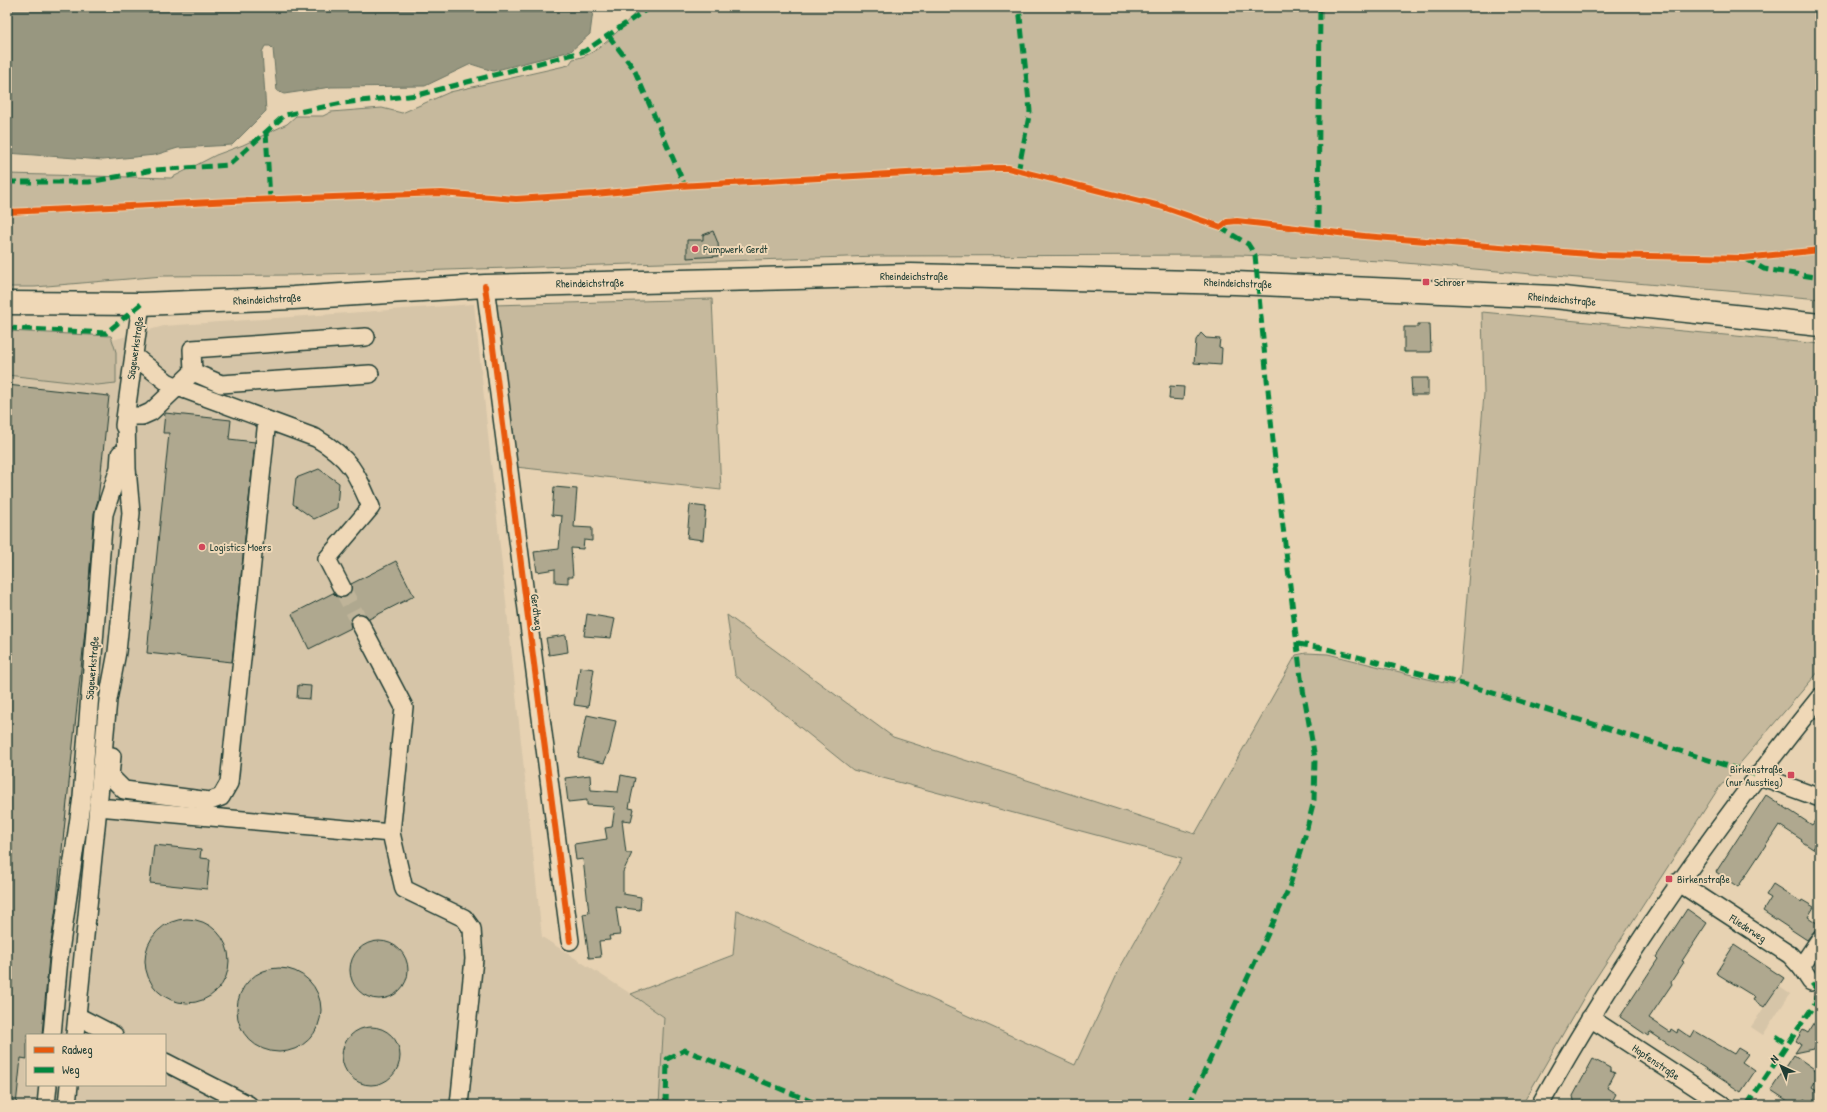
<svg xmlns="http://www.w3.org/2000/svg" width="1827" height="1112" font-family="'Patrick Hand',sans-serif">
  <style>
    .built { fill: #d6c5a8; fill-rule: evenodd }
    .green { fill: #c6b99d; stroke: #727b68 }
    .water { fill: #989780; stroke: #687362 }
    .building { fill: #afa88f; stroke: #1f3d34 }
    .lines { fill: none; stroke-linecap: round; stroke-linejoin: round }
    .minor-tunnel { stroke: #bfb499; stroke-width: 17; stroke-dasharray: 17 8; stroke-linecap: butt }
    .minor-casing { stroke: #1f3d34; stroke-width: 20 }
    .major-casing { stroke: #1f3d34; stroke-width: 25 }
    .minor { stroke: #efd8b7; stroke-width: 17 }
    .major { stroke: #efd8b7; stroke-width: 22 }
    .quiet { stroke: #00873e; stroke-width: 5; stroke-dasharray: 10 5; stroke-linecap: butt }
    .cycleway-casing { stroke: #efd8b7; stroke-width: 8 }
    .cycleway { stroke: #e8590c; stroke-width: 6 }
    .poi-dot { fill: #d1495b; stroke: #efd8b7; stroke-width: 1.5 }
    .labels { text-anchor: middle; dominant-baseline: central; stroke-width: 4; stroke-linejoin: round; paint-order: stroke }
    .poi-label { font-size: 11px; fill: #1f3d34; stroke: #efd8b7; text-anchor: start }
    .street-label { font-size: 11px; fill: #1f3d34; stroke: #efd8b7 }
  </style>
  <rect width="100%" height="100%" fill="#e7d2b2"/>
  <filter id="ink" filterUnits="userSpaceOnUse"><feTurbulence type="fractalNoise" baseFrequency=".025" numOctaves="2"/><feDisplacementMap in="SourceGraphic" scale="8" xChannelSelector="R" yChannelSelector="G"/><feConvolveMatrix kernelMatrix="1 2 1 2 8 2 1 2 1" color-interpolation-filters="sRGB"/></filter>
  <g filter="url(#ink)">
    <g class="built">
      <path d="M474 304 542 937 631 994 664 1017 659 1105H7V337L105 342 164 326ZM27 1035H165V1085H27Z"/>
      <polygon points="1778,986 1790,994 1763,1035 1751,1027"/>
    </g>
    <g class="green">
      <path d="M642 7H1820V299L1382 261 1240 255 878 256 293 275 163 276 35 287H7V174L171 178 216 155 243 145 287 124 296 116H323L331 112 382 108 402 113 450 92 569 65 573 59C602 55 621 25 642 7Z"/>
      <polygon points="712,299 721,490 516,467 494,305"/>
      <polygon points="1482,312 1820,344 1820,670 1718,789 1587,992 1522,1105 659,1105 664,1017 631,994 733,955 737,910 1075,1065 1121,966 1182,858 853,770 735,675 727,615 893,737 1195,834 1296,655 1306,653 1328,654 1452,685 1460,679 1484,394"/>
      <polygon points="7,331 111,336 116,352 116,383 97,385 7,375"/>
    </g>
    <polygon class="water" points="7,7 602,7 593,11 590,34 571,51 493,71 471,64 425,86 331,87 284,94 277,91 273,49 270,46 265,46 262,52 266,111 232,145 178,148 155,155 103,160 7,153"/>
    <g class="building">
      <polygon points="713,231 718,243 719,256 687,258 687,240 703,240 703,235"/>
      <polygon points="1418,324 1430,324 1431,352 1404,352 1404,327 1418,327"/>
      <polygon points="1201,333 1206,338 1220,339 1219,347 1222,348 1221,365 1194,363 1196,340"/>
      <polygon points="1411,378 1428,378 1428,395 1412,395"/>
      <polygon points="7,385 109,396 98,500 94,513 86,621 56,907 49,957 42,1035 27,1035 27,1059 21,1058 16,1105 7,1105"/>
      <polygon points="1170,386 1184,387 1183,400 1169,399"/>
      <polygon points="165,413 231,420 229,439 255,442 232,662 147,653 169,433 163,433"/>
      <polygon points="319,469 339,483 337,508 314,519 293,504 296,478"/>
      <polygon points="554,487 577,489 574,527 592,528 592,541 584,540 583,549 571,548 573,577 568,577 568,583 555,582 555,569 537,572 534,552 559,549 562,516 552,515"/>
      <polygon points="690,505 706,507 703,540 687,538"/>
      <polygon points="396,561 414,596 369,619 365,614 356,614 351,618 350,623 351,628 309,649 292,614 333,593 337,597 346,597 351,593 351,584"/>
      <polygon points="587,614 615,619 611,638 584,636"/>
      <polygon points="566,635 568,652 549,655 546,638"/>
      <polygon points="580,667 594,669 588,707 574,705"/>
      <polygon points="298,685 311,686 310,699 297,698"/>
      <polygon points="587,715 616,721 610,749 604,763 578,757"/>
      <polygon points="590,775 591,790 618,792 621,775 635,778 629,808 634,809 631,821 622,820 626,853 632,853 623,872 623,894 641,897 640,910 616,907 620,935 609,936 610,940 599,941 601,957 589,958 583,914 589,913 583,859 576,860 574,844 607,839 605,828 612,827 615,807 587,805 587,800 568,802 565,778"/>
      <polygon points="1766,795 1812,825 1820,813 1820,838 1813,849 1801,841 1802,840 1779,825 1738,887 1716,872"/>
      <polygon points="154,845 201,850 200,858 210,859 207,889 150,883"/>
      <polygon points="1773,884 1801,902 1802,900 1814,907 1808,917 1820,925 1820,929 1815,930 1807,940 1763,911 1771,898 1766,895"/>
      <polygon points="1687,909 1707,923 1682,961 1684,962 1671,982 1672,984 1649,1018 1670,1032 1671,1029 1677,1033 1678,1029 1691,1038 1695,1031 1734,1054 1738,1048 1748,1054 1742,1062 1755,1071 1741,1092 1650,1032 1648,1036 1620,1017 1658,959 1656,957"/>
      <circle cx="187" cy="961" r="42"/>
      <circle cx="379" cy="970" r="29"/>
      <polygon points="1734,945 1784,978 1764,1007 1753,1000 1755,997 1716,973"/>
      <circle cx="279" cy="1010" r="42"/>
      <polygon points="1820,1014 1820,1040 1814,1049 1795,1053 1801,1044 1796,1041 1803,1030 1808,1033"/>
      <circle cx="371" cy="1056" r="29"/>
      <polygon points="1794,1055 1820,1073 1812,1087 1820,1092 1820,1105 1814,1105 1804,1099 1800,1105 1794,1105 1771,1090"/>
      <polygon points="1593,1059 1610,1068 1610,1071 1615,1073 1607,1088 1616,1094 1610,1105 1575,1105 1573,1096"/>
    </g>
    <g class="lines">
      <polyline class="minor-tunnel" points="342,588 360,623"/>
      <defs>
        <g id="minor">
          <polyline points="485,286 570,941"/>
          <path d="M134 356 167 382 178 387 316 438C350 458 356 472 371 507L327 559 342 588"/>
          <polyline points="193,372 192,349 366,337"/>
          <polyline points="370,374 221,384 193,372 151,412 142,416 126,416 127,469 131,513 117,652 108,700 98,807 391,833"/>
          <polyline points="124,426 141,304"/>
          <polyline points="360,623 404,707 391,833 404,889 464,918 472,929 474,959 459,1105"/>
          <polyline points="112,756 110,776 124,790 210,801 221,797 229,783 267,420"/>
          <polyline points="1757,775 1820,798"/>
          <polyline points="1678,882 1790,955 1801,967 1811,982"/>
          <polyline points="1801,967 1820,939"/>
          <polyline points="77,1016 114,1035"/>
          <polyline points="1590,1018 1723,1105"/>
          <polyline points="52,1035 59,958 82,797 104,514 119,468 120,454"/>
          <polyline points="75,1035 98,807"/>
          <polyline points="165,1062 249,1105"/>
          <polyline points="46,1105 48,1085"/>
          <polyline points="67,1105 69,1085"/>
          <path d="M1540 1105C1620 960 1716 826 1820 697"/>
        </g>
        <polyline id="major" points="7,303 141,304 293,298 485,286 911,275 1235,283 1554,297 1820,325"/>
      </defs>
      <use href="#minor" class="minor-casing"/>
      <use href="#major" class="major-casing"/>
      <use href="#minor" class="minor"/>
      <use href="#major" class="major"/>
      <g class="quiet">
        <polyline points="608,35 634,69 685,186"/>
        <polyline points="266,132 270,199"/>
        <polyline points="1018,172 1030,111 1019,7"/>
        <polyline points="7,182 89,182 154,170 229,165 285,115 342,103 418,95 585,51 650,7"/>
        <polyline points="1318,230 1320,7"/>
        <polyline points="1746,259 1764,269 1820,278"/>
        <polyline points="7,328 106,333 141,304"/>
        <polyline points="1298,644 1323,648 1474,687 1757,775"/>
        <polyline points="1776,1036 1788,1044"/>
        <polyline points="666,1105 667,1059 685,1050 820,1105"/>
        <polyline points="1189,1105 1289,888 1305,836 1314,800 1315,758 1301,678 1274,451 1255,255 1248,244 1219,227"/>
        <polyline points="1747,1105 1816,1002 1818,991 1811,982"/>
      </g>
      <defs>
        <g id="cycleway">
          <polyline points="7,212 253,200 441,193 516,199 595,194 679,186 995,168 1008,168 1160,206 1221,227 1227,222 1237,221 1364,236 1601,255 1744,258 1820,250"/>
          <polyline points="485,286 570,941"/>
        </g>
      </defs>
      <use href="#cycleway" class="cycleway-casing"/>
      <use href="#cycleway" class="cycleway"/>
    </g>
  </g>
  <g class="poi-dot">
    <circle cx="695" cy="249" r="4"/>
    <rect x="1422" y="278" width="8" height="8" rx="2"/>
    <circle cx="202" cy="547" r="4"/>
    <rect x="1787" y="771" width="8" height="8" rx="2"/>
    <rect x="1665" y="875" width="8" height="8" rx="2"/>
  </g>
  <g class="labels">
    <g class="poi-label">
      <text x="703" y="249">Pumpwerk Gerdt</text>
      <text x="1434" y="282">Schroer</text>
      <text x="210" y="547">Logistics Moers</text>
      <text x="1783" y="769" text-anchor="end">Birkenstraße<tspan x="1783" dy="13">(nur Ausstieg)</tspan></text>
      <text x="1677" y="879">Birkenstraße</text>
    </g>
    <g class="street-label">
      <text x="914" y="276">Rheindeichstraße</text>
      <text transform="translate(590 283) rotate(-1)">Rheindeichstraße</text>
      <text transform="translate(1238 283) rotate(2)">Rheindeichstraße</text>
      <text transform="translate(267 299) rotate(-3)">Rheindeichstraße</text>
      <text transform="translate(1562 299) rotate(5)">Rheindeichstraße</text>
      <text transform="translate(135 348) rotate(-82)">Sägewerkstraße</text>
      <text transform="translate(537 612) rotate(83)">Gerdtweg</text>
      <text transform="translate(92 668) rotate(-85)">Sägewerkstraße</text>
      <text transform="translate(1748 928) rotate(33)">Fliederweg</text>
      <text transform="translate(1656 1062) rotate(34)">Hopfenstraße</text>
    </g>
  </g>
  <rect width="1827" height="1112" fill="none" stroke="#efd8b7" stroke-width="24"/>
  <rect x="12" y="12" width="1803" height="1088" fill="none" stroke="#1f3d34" stroke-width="1.5" filter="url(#ink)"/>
  <rect x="26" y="1034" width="140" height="52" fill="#efd8b7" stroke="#9c9a83"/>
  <rect x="34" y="1047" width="20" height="6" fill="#e8590c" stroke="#9c9a83"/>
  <text x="62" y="1054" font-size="12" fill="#1f3d34">Radweg</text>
  <rect x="34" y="1067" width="20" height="6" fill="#00873e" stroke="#9c9a83"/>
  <text x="62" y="1074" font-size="12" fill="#1f3d34">Weg</text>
  <g transform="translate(1781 1066) rotate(316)" stroke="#efd8b7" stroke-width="3" paint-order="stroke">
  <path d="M0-3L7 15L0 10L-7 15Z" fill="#1f3d34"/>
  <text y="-6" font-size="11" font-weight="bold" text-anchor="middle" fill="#1f3d34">N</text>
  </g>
</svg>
